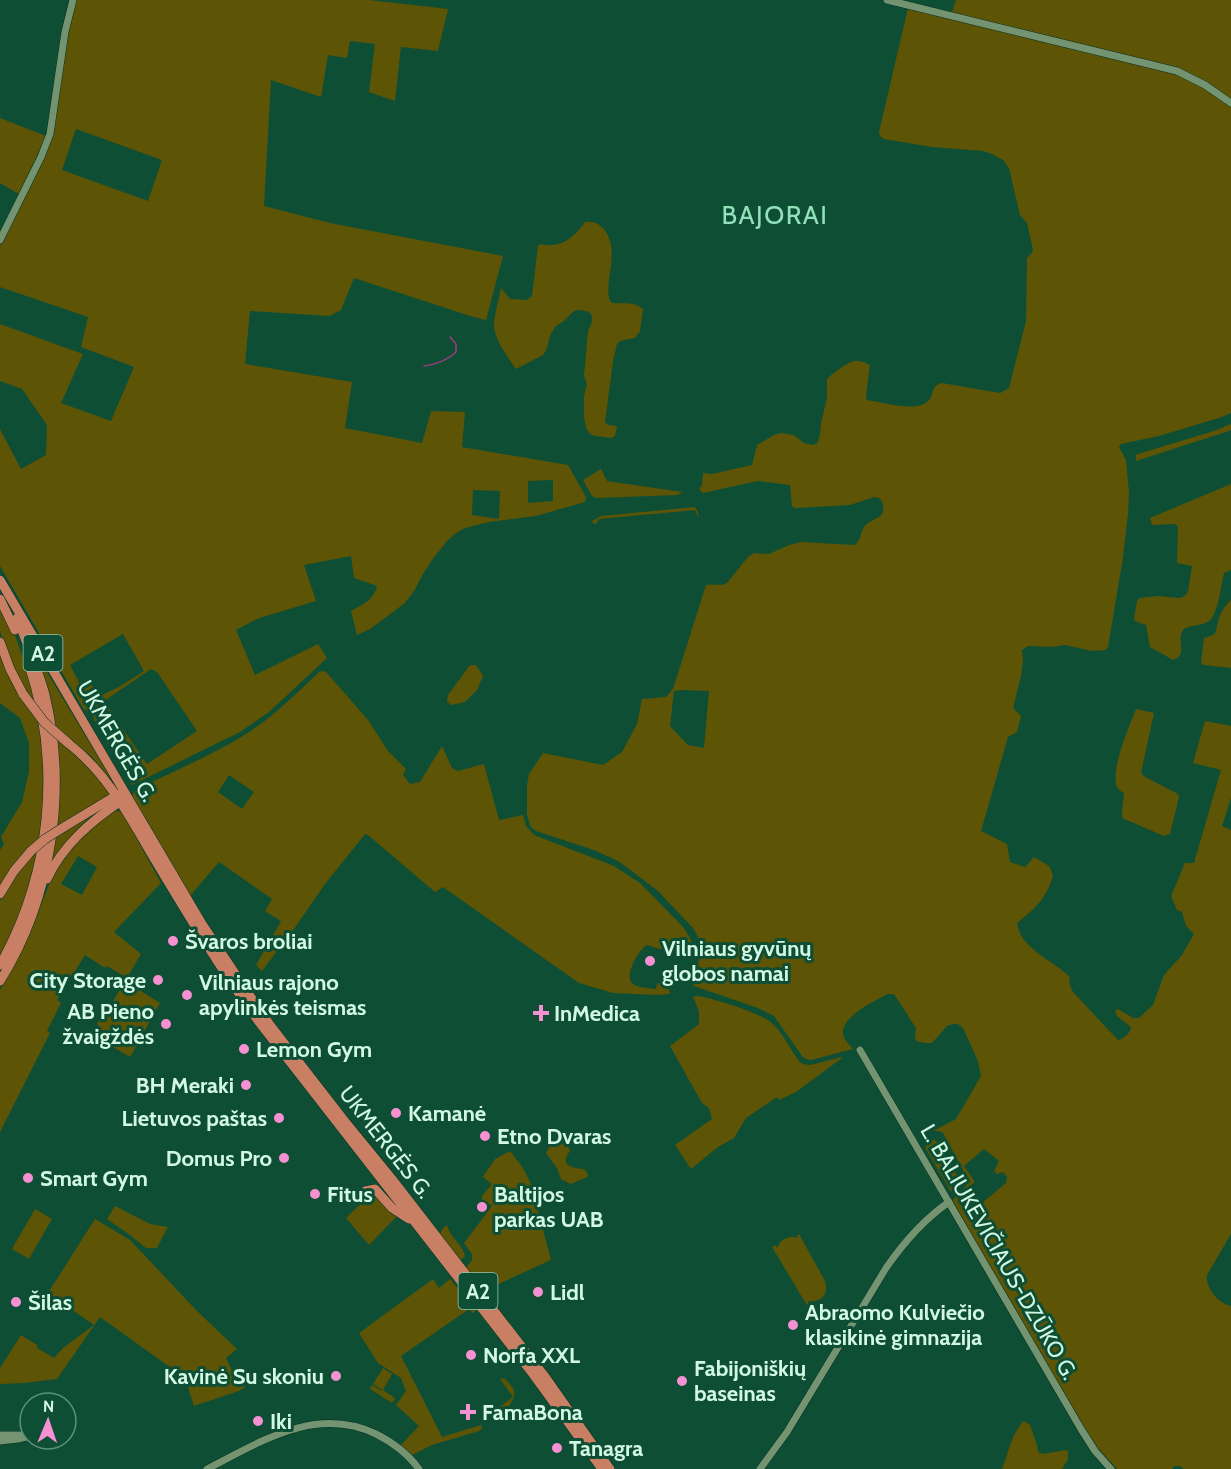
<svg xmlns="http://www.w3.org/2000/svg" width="1231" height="1469" font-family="Cabin,sans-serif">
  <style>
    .green { fill: #5e5405; fill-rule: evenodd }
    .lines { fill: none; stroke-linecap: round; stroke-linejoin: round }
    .stream { stroke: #9c3c7e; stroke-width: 1.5 }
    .secondary-casing { stroke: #05311f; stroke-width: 8 }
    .highway-casing { stroke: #05311f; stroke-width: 10 }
    .secondary { stroke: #739371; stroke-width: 7 }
    .highway { stroke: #c87f63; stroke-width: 9 }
    .highway-bridge-casing { stroke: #05311f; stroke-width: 10; stroke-linecap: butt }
    .highway-bridge { stroke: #c87f63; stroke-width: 9 }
    .poi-dot { fill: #f591d2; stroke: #0e4e35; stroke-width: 2 }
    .labels { text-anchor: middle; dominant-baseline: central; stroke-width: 6; stroke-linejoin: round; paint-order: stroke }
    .shield { fill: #0e4e35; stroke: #97c5b0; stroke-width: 1.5 }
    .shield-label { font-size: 21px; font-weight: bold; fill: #d2f8e4 }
    .street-label { font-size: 22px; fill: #d2f8e4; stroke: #0e4e35 }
    .poi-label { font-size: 22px; font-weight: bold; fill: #d2f8e4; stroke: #0e4e35; text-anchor: start }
    .quarter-label { font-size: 26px; letter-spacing: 1.5px; fill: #92e1b9; stroke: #0e4e35 }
  </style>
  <rect width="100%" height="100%" fill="#0e4e35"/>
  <g class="green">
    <path d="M76 0H369L448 9 438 51 401 47 395 101 369 92 375 44 350 41 347 58 328 55 321 97 271 80 264 206 330 223 503 256 486 320 470 316 354 278 341 310 330 316 250 311 245 364 352 382 345 428 422 443 431 411 465 412 462 447 568 465 586 497 585 502 536 516 489 522 465 528 456 533 447 541 432 560 423 574 414 591 405 603 370 629 357 635 351 611C363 604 374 600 377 586L354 578 351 556 304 565 316 601 259 618 236 630 255 675 318 644 327 658 269 712 240 732 132 785 96 725 93 716 83 708 0 566V429L21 469 46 455 47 425 22 389 0 381V324L83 354 61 403 111 421 134 367 81 347 88 317 0 287V246L49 146 71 15ZM76 129 162 160 148 201 62 170ZM553 480V501L528 503V481ZM473 490 500 491 499 519 472 515ZM123 634 144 671 119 687 100 696 90 682 81 686 70 665ZM151 669 157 672 197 731 147 764 104 701Z"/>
    <path d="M956 0H1231V413L1222 417 1159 436 1121 444 1119 447 1126 460 1129 493 1128 514 1123 557 1108 647 1105 650 1092 651 1065 645 1051 647 1028 646 1022 650 1023 660 1021 676 1013 708 1021 716 1017 732 1008 737 981 831 1007 844 1010 862 1025 867 1034 857 1049 866 1053 875C1047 898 1035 909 1017 923 1020 949 1054 961 1070 977L1069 983 1073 992 1118 1040C1124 1039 1131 1032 1131 1027L1117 1016 1115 1011 1118 1009 1133 1018H1139L1153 1005 1164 975 1182 955 1194 934 1186 926 1182 912 1177 910 1171 896 1185 863H1194L1221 770 1193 763 1205 721 1231 726V798L1222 826 1231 830V1234L1207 1275C1205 1288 1219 1304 1231 1306V1469H1184L1180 1466H1174L1172 1469H1117L1098 1448 1086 1430 953 1202C955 1192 968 1190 968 1179L945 1137 944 1134 940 1131H933L956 1119 981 1076 978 1061 963 1028 958 1024H953L947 1026 932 1043C925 1043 921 1043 915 1040L916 1028 894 994H888C875 1001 836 1018 844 1038 846 1041 850 1046 853 1049L811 1060 806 1059 802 1056 774 1016 758 1008 694 986 693 981 701 954 702 950 698 937 693 928 658 891 633 872 618 861 594 850 536 831 531 827 527 815V785L529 774 543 753 603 765 622 752 637 724 642 699 666 697 673 689 706 585C713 583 720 587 727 583L748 557 754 553 769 554 789 545 801 542 855 545C861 540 860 533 864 527 873 516 888 520 882 501L879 498 874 497 850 505 795 508 792 506 790 485 757 481 703 493 699 489 702 485 703 473 712 474 752 465 757 445 774 435 781 433 794 435 804 443 812 445 816 444 818 442 820 434 821 423 827 398V379C833 373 846 363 854 361 860 360 865 363 870 365L866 395 867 400C882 402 917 413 928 401 935 394 930 386 942 383L1000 393 1009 388 1026 321 1027 258 1032 253 1033 250 1027 223 1020 215 1009 168 1003 160 992 154 983 151 932 147 884 139 880 136 879 132 908 8 950 18ZM682 690 709 691 704 748 688 745 670 726 674 691ZM984 1149 999 1161 994 1171 997 1174 1003 1172 1007 1177 1006 1183 976 1208 970 1209 959 1194 975 1182 964 1166Z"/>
    <polygon points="0,118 46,136 19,194 0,183"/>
    <path d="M585 222C600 220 609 232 611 246 614 263 606 282 609 299L612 303C624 304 634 301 643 309L640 331 635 338 620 341 617 344 613 361 605 422 608 425 617 426 615 436 611 438 595 436 590 434 586 428 584 417V396L587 384 584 376 588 331 592 322V316L589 312C574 308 575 310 565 320 562 323 556 325 554 329 548 336 549 348 543 355L516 369C508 357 495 341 494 326 494 314 499 300 501 288L510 299 527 300 532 296 538 246 540 244C560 249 574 238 585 222Z"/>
    <polygon points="1231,424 1231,430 1229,431 1136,461 1136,455 1138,454 1214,431"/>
    <polygon points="601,469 607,481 682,492 678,495 596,498 592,496 583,480"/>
    <path d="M1231 484V570L1224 573C1221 585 1219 609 1211 619 1204 628 1186 623 1182 632 1177 641 1188 655 1173 660L1150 647 1146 625 1135 621 1134 619 1137 601 1140 598 1158 596 1180 598 1185 596 1188 591 1192 566 1177 563 1178 527 1175 524 1152 525 1150 518Z"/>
    <polygon points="695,507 698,512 699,518 695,510 599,519 596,524 593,523 592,521 601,516"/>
    <path d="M1231 600V668L1203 665 1201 663 1204 638 1213 635 1216 632C1219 617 1220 611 1231 600Z"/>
    <polygon points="0,607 16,638 30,677 37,709 25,693 8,654 0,631"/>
    <polygon points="35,652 113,782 91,756 54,727"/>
    <polygon points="0,654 14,687 26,706 39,722 43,757 44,797 40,839 0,886 0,850 4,844 1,837 22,802 29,772 29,743 20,718 0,703"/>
    <polygon points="470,665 476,665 483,676 477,690 465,702 452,705 447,702 448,695"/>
    <path d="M323 671 326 672 368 720 388 751 406 769 403 775 410 784 420 782 442 746 452 768 458 771 484 764 499 820 523 815 526 826 534 835 614 866 640 883 684 928 692 942 693 959 647 945C639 949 624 975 632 983 637 988 648 988 656 989L657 984 662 982C668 985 669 987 670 994L657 995 613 993 579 983 443 887 435 892 368 835 365 834 325 884 294 929 262 971 256 965 281 921 265 911 272 899 219 862 191 895 184 886 132 796 135 790C172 772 211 756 246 734 273 717 296 694 319 672ZM229 775 254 792 242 809 218 792Z"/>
    <path d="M1136 709 1154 713 1141 773 1145 777 1178 794 1179 797 1170 834 1164 836 1122 818V812L1124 793C1121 791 1119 790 1117 787 1110 770 1129 727 1136 709Z"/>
    <polygon points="56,738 94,771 109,793 108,796 56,828"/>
    <polygon points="98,811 78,828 49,868 54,837"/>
    <path d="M117 811 122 812 161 883 114 932 141 954 127 978 107 966 105 968 85 955 57 1000 61 1003 47 1031 50 1033 0 1132V990L23 949 31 931 50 882 59 864 86 832 112 812ZM78 856 97 867 82 895 61 884Z"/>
    <polygon points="38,851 31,880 18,920 0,958 0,901 17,872"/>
    <polygon points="125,981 160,1003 130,1057 94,1036 99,1026 97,1024 101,1016 103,1017 101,1022"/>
    <path d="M698 996C715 999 763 1013 774 1025 784 1035 790 1049 799 1061L803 1064 811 1065 841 1057 842 1058 796 1092 779 1100 777 1097 746 1118 734 1138 718 1147 691 1169 675 1145 712 1119 709 1108 702 1103 670 1046 699 1024V1011L693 997Z"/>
    <polygon points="929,1140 935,1140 939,1144 960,1180 958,1186 951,1192 926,1149 926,1142"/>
    <path d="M555 1143 567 1145 570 1151C559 1165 571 1168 584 1169L588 1174 587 1177 571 1184 561 1179 557 1168 546 1153 549 1147Z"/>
    <polygon points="510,1151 523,1168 531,1184 551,1260 485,1290 466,1268 472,1260 472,1254 464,1243 492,1206 482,1199 482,1196 492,1184 483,1177 495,1159"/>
    <polygon points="372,1193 377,1193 399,1214 369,1245 346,1218"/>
    <polygon points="115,1206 150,1224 168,1227 157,1248 146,1248 130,1235 107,1219"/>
    <polygon points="35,1209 52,1219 29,1259 12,1249"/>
    <polygon points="95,1219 130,1240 197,1311 237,1349 226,1358 234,1375 246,1381 245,1387 239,1391 194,1406 185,1378 100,1317 57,1379 24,1383 0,1384 0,1368 21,1335 37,1345 37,1348 54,1358 63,1348 94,1325 48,1293"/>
    <path d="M447 1225C450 1238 464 1245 465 1257L460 1260 440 1235 442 1229Z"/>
    <path d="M799 1234 825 1281C829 1294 822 1303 808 1301L810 1305 808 1307 772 1247 775 1245 777 1248C781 1239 788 1235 798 1238L797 1235Z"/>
    <polygon points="433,1279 439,1288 450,1279 476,1310 473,1313 469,1309 401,1356 442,1437 481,1425 482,1428 479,1431 432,1445 412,1455 400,1446 419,1426 396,1405 406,1391 401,1378 378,1363 359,1333"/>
    <polygon points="383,1368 392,1374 383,1390 395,1398 392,1403 370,1389 372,1385 382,1391 382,1390 373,1384"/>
    <path d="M502 1378 505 1379C508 1382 513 1387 514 1391 517 1400 501 1416 495 1422L489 1415 513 1397 500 1379Z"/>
    <path d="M1024 1421 1030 1425 1037 1445 1038 1452 1044 1454 1065 1450 1068 1451V1459L1062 1469H1002C1008 1454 1012 1432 1024 1421Z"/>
  </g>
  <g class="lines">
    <path class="stream" d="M424 366C434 365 448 360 456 352V344L450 337"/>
    <defs>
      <g id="secondary">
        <polyline points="887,0 1177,71 1205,85 1231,103"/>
        <polyline points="0,240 41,157 50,134 65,32 73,0"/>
        <polyline points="860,1050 1081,1429 1095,1451 1111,1469"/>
        <polyline points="0,1435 21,1435"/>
        <polyline points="0,1441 18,1439 30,1436"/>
        <path d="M207 1469C260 1442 316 1405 376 1434 392 1442 408 1454 419 1469"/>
        <path d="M760 1469 787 1432 886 1268C904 1242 923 1220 949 1202"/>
      </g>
      <g id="highway">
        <polyline points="0,580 202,924 250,996 270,1025 343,1119 392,1179 546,1378 610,1469"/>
        <polyline points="0,599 15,630"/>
        <polyline points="0,642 10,669 23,694"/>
        <path d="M68 743C109 775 129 816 155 860 188 915 221 970 259 1022L533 1374 602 1469"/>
        <polyline points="64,827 117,795 121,794"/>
        <path d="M47 879C63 845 90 822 121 801L122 798"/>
        <polyline points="0,894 14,871 31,851"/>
        <path d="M0 965C52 873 62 762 28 662"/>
        <path d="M0 981C52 898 68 790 45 695 38 669 27 644 17 618"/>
        <polyline points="365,1191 375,1189 392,1208 409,1219"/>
      </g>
    </defs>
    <use href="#secondary" class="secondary-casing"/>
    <use href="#highway" class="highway-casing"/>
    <use href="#secondary" class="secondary"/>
    <use href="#highway" class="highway"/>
    <defs>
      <g id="highway-bridge">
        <polyline points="23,694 44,722 68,743"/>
        <polyline points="31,851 45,839 64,827"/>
      </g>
    </defs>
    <use href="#highway-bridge" class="highway-bridge-casing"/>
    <use href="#highway-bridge" class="highway-bridge"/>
  </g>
  <g class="poi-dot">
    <circle cx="173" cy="941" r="6"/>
    <circle cx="650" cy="961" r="6"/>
    <circle cx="158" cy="980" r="6"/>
    <circle cx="187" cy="995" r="6"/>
    <path d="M538 1004h6v6h6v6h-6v6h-6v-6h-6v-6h6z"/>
    <circle cx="166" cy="1024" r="6"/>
    <circle cx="244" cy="1049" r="6"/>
    <circle cx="246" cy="1085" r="6"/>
    <circle cx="396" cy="1113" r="6"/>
    <circle cx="279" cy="1118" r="6"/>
    <circle cx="485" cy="1136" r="6"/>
    <circle cx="284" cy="1158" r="6"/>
    <circle cx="28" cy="1178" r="6"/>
    <circle cx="315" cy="1194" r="6"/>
    <circle cx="482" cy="1207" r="6"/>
    <circle cx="538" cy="1292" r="6"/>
    <circle cx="16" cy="1302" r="6"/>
    <circle cx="793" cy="1325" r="6"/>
    <circle cx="471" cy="1355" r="6"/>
    <circle cx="336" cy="1376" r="6"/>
    <circle cx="682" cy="1381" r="6"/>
    <path d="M465 1403h6v6h6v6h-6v6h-6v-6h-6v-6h6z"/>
    <circle cx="258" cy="1421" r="6"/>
    <circle cx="557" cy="1448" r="6"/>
  </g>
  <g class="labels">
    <g class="shield">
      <rect x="23.5" y="635" width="39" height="36" rx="4.5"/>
      <rect x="458.5" y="1273" width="39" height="36" rx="4.5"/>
    </g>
    <g class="shield-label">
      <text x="43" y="653">A2</text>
      <text x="478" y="1291">A2</text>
    </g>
    <g class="street-label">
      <text transform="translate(117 741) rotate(60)">UKMERGĖS G.</text>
      <text transform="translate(386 1142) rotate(52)">UKMERGĖS G.</text>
      <text transform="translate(999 1252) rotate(60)">L. BALIUKEVIČIAUS-DZŪKO G.</text>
    </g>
    <g class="poi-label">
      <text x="185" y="941">Švaros broliai</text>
      <text x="662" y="948">Vilniaus gyvūnų<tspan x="662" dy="25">globos namai</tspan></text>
      <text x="146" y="980" text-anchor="end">City Storage</text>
      <text x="199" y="982">Vilniaus rajono<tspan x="199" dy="25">apylinkės teismas</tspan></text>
      <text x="154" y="1011" text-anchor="end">AB Pieno<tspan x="154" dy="25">žvaigždės</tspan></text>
      <text x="554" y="1013">InMedica</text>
      <text x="256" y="1049">Lemon Gym</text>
      <text x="234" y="1085" text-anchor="end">BH Meraki</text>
      <text x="408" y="1113">Kamanė</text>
      <text x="267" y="1118" text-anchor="end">Lietuvos paštas</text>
      <text x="497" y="1136">Etno Dvaras</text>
      <text x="272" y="1158" text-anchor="end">Domus Pro</text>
      <text x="40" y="1178">Smart Gym</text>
      <text x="327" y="1194">Fitus</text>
      <text x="494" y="1194">Baltijos<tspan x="494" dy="25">parkas UAB</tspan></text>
      <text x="550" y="1292">Lidl</text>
      <text x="28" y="1302">Šilas</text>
      <text x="805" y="1312">Abraomo Kulviečio<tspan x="805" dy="25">klasikinė gimnazija</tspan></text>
      <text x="483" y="1355">Norfa XXL</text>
      <text x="694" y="1368">Fabijoniškių<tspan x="694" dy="25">baseinas</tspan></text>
      <text x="324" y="1376" text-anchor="end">Kavinė Su skoniu</text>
      <text x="482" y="1412">FamaBona</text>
      <text x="270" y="1421">Iki</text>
      <text x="569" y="1448">Tanagra</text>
    </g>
    <g class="quarter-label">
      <text x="775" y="215">BAJORAI</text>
    </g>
  </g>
  <g transform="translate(48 1421) rotate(2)"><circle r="28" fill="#0e4e35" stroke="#5c927b" stroke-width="1.5"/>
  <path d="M0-4.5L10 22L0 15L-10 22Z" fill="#f591d2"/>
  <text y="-9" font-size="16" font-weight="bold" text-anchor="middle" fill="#d2f8e4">N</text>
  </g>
</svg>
